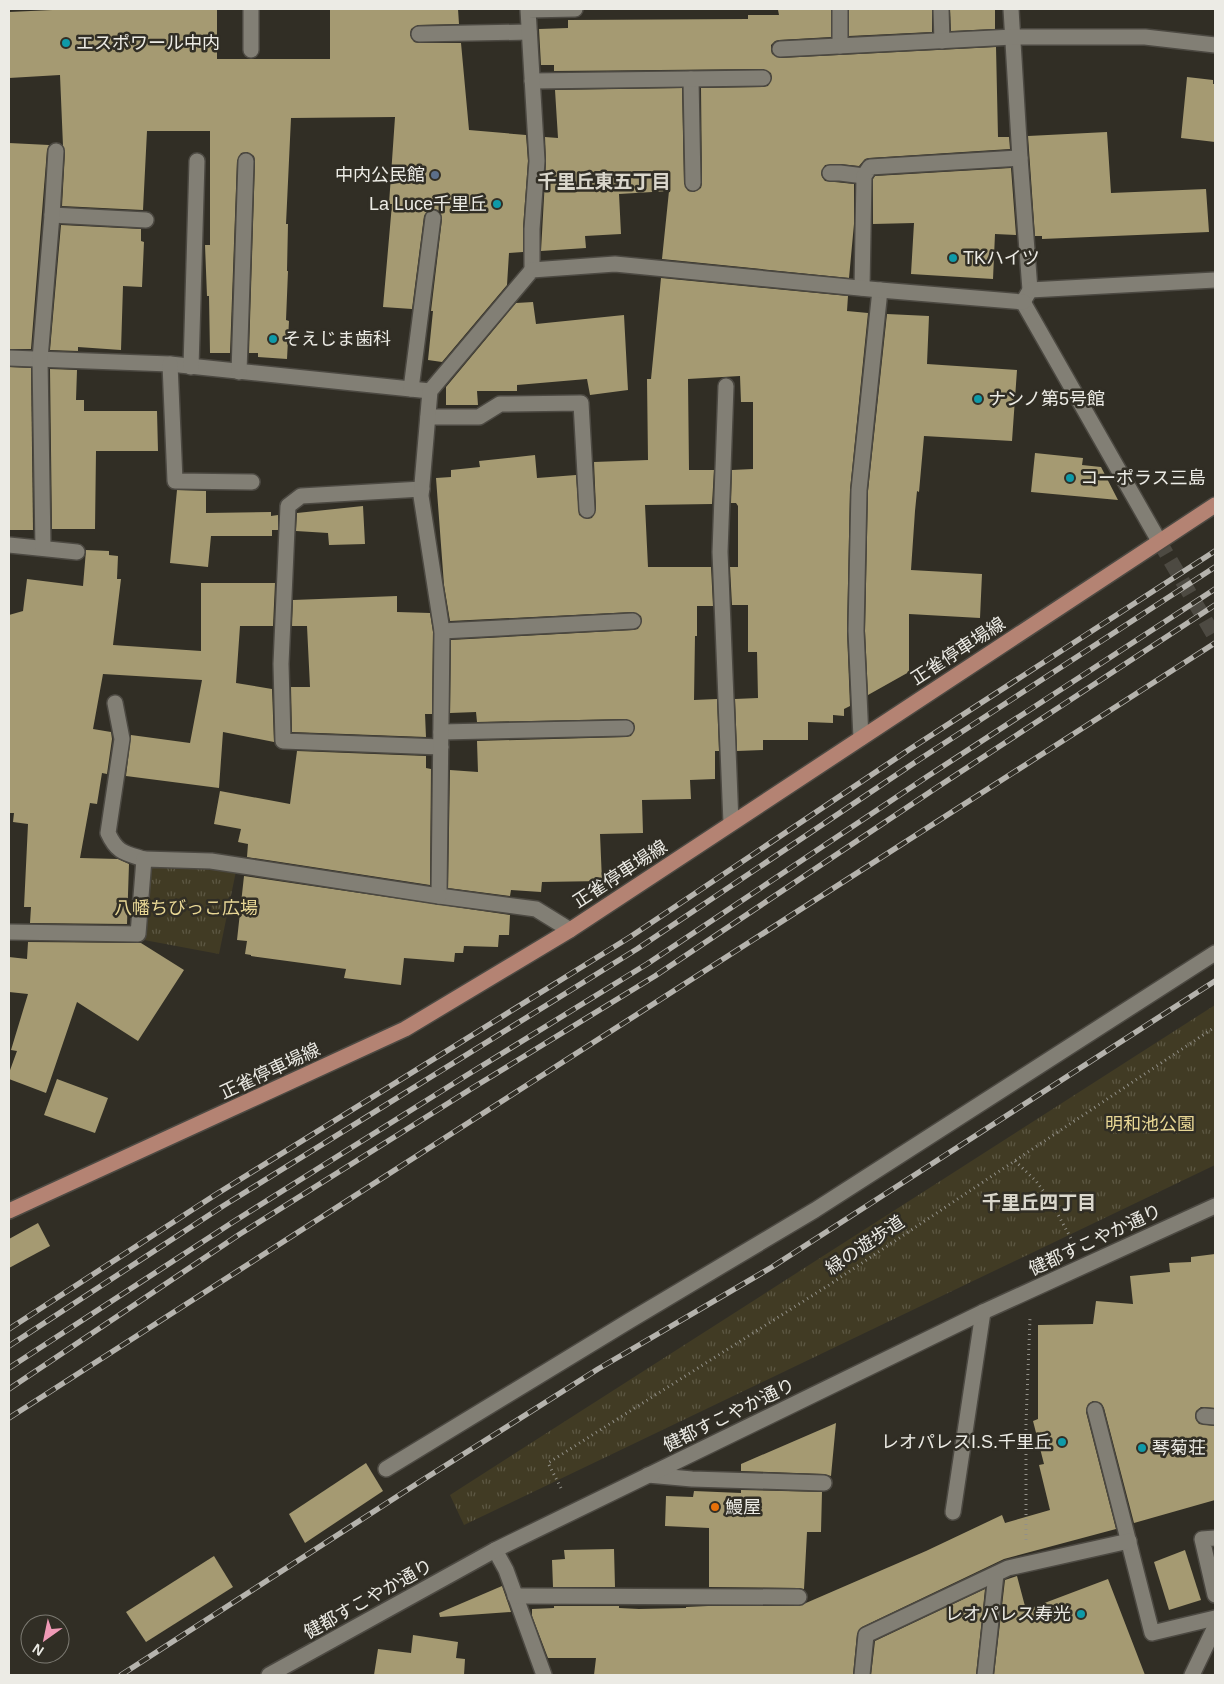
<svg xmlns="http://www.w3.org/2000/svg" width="1224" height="1684" font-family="Arial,'Noto Sans JP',sans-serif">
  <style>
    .park { fill: url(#park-tufts) }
    .building { fill: #a59a72 }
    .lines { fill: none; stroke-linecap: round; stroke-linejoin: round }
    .minor-tunnel { stroke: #4d4a42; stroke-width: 15; stroke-dasharray: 15 8; stroke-linecap: butt }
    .minor-casing { stroke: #4c4942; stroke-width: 18 }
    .major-casing { stroke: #4c4942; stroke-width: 18 }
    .path { stroke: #929088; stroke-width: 3; stroke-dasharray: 1 4; stroke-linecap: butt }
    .minor { stroke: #827f75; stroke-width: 15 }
    .major { stroke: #b48373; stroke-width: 15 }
    .rail-casing { stroke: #b5b3ad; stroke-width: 5.5 }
    .rail { stroke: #312e25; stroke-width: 4; stroke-dasharray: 11; stroke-linecap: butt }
    .culture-dot { fill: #0f9aa8; stroke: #312e25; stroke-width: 2 }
    .service-dot { fill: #5c6f8a; stroke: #312e25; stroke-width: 2 }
    .food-dot { fill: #e8710a; stroke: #312e25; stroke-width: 2 }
    .labels { text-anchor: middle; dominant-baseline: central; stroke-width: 5; stroke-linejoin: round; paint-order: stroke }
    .poi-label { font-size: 18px; fill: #ecebe5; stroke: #312e25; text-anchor: start }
    .street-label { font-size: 18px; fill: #ecebe5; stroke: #312e25 }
    .park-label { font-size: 18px; fill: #e8d795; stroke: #312e25 }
    .neighbourhood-label { font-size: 19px; font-weight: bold; fill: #dad7cc; stroke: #312e25 }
  </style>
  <defs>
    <pattern id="park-tufts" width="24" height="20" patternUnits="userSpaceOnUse" patternTransform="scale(1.25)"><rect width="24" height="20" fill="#413b24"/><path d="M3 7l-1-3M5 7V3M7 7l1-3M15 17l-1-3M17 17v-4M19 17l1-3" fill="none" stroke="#5d5844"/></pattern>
  </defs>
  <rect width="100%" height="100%" fill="#312e25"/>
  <g class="park">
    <polygon points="149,866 236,871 219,954 144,940"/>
    <polygon points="1215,1005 1215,1165 464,1525 450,1495"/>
  </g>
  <g class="building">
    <polygon points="74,9 217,9 217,59 330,59 330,9 458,9 459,24 418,25 411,29 410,35 414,42 419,43 461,43 469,130 526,135 528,161 523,228 523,252 509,253 507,285 442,362 428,360 433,311 431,311 442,219 441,214 438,210 434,209 429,210 424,216 412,309 383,307 392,204 389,204 395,117 291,118 286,224 288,224 287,271 288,271 286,320 289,321 287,359 258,357 258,353 249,353 255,161 254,156 247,152 241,153 237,161 230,353 210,353 209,296 207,296 205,245 210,245 210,131 147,131 143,210 62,206 65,152 63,146 60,75 9,78 9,12"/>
    <polygon points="831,9 831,37 779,40 775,41 771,45 771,50 772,54 780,58 996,47 998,137 1009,137 1010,149 869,158 865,159 859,166 840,164 825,165 821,173 822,177 825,181 854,184 854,224 849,278 662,259 669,191 619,194 621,234 585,236 586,248 541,251 546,162 545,137 558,138 555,90 682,88 684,183 688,191 694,192 701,188 702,183 701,88 763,87 768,86 772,78 771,73 763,69 554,71 554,65 541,65 539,29 568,28 568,20 748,19 748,15 779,15 778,10"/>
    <polygon points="849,9 932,9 932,32 849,36"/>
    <polygon points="950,9 995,9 995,29 951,31"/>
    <polygon points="1187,77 1213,80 1213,84 1215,84 1215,142 1181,138"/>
    <polygon points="1107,132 1111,193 1206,189 1209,232 1042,239 1042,236 1035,236 1028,136"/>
    <polygon points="9,143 49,145 47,150 31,349 9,349"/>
    <polygon points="1011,168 1016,235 995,234 993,279 911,274 914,223 873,224 873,179 875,176"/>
    <polygon points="61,225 141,229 141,241 144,242 142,287 123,286 121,350 78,347 78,351 50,350"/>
    <polygon points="661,278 848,296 847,311 868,313 850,490 847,631 850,706 844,709 844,716 833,715 833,723 808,722 808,740 763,740 763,750 737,751 735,699 758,698 757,652 748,652 748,605 732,605 730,567 738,567 738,506 736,503 731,503 732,470 753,469 753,402 741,402 740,376 688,379 689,470 714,470 712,504 645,505 648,567 711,567 713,606 697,606 697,636 695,636 694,700 717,699 719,751 715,751 715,779 690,780 691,799 642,800 643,833 600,834 602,881 542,882 541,892 511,890 510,896 448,888 450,770 478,772 477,741 626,737 631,736 635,728 634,723 626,719 477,722 476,712 450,713 451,640 633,630 638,629 642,621 641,616 633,612 450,621 444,585 436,478 451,477 451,470 480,467 479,461 535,455 537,478 576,475 579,515 587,519 592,518 596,509 594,462 648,460 647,379 651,379"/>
    <polygon points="533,302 536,324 624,315 628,390 590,395 587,379 517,385 517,391 477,391 478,405 446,405 446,387 516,303"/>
    <polygon points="887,314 929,316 927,364 1017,370 1012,441 924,436 919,492 917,491 915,511 911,570 982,574 980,618 909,614 909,672 868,695 865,631 868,491"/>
    <polygon points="9,367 31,368 33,530 9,530"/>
    <polygon points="50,369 77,370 76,400 84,400 84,411 157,411 158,451 96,451 95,529 52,529"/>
    <polygon points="1035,453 1083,458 1082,465 1101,467 1118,500 1031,492"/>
    <polygon points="177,490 206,491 206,513 271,512 271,516 278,515 278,530 272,530 272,536 211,536 208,567 170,563"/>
    <polygon points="363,506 365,544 329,545 328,533 296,531 297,513"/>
    <polygon points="86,550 109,551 109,555 118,556 117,579 121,579 113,645 201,651 201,583 275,583 273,626 240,626 236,683 272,689 274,742 223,732 219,788 126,776 131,735 190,743 202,680 103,674 93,729 111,732 112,739 107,774 102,773 97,804 90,803 80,858 118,859 129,864 127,924 30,923 31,907 24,907 28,824 13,822 14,813 9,813 9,615 23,611 27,579 83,586"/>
    <polygon points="397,596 397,612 430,613 433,632 432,714 425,714 426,737 292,732 291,687 310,687 307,626 292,626 293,600"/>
    <polygon points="297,751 426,756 426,768 431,769 430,885 247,857 248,844 238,842 241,829 214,824 220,791 290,804"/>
    <polygon points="244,876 510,915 509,935 499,935 498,947 464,946 463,953 455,953 454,962 404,958 401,985 344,978 346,969 251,956 251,955 245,954 247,941 237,940"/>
    <polygon points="28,942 141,943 184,970 138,1041 77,1002 46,1093 9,1079 9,1073 17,1051 11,1050 28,994 9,992 9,957 27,959"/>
    <polygon points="57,1079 108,1098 95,1133 44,1115"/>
    <polygon points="38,1223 50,1246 9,1268 9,1239"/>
    <polygon points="1215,1254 1215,1408 1201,1407 1196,1411 1195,1416 1196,1420 1199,1424 1215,1426 1215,1500 1134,1523 1104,1408 1101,1403 1093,1401 1088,1404 1086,1412 1116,1529 1004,1559 862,1627 857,1634 853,1675 594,1675 596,1658 548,1658 532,1616 532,1609 554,1608 554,1606 619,1606 619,1608 639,1609 686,1608 686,1607 708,1606 799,1606 926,1551 1002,1515 1005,1523 1050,1510 1039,1465 1044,1464 1033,1421 1038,1419 1038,1325 1093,1324 1096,1301 1133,1304 1130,1276 1170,1272 1169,1263 1191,1262 1191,1257"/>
    <polygon points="836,1423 831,1476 824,1474 741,1471 741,1464"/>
    <polygon points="366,1463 383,1491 305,1543 289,1514"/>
    <polygon points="741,1490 822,1492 821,1532 807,1532 804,1589 799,1588 709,1587 709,1528 665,1526 666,1496 693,1497 694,1491 741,1493"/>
    <polygon points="614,1549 615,1587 553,1587 552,1560 565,1559 564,1550"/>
    <polygon points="1185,1550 1201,1600 1169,1610 1154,1562"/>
    <polygon points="214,1556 233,1587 146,1642 126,1612"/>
    <polygon points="1017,1576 1026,1610 1108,1579 1145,1675 994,1675 1005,1580"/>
    <polygon points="502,1586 511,1612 440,1617 439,1613"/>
    <polygon points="985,1589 976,1675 871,1675 875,1641"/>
    <polygon points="413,1635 458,1642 456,1658 465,1659 464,1675 374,1675 378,1649 411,1653"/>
  </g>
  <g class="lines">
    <polyline class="minor-tunnel" points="1159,541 1215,637"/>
    <defs>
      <g id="minor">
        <polyline points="251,9 251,50"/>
        <polyline points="840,9 840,46"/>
        <polyline points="941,9 942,41"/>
        <polyline points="1011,9 1020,158 1030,290 1023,302"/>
        <polyline points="419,34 529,32"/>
        <polyline points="780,49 1013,37 1145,37 1215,45"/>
        <polyline points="691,79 693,183"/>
        <polyline points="532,81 763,78"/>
        <polyline points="830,173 840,173 864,176"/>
        <polyline points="52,215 146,220"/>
        <polyline points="532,270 532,229 537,161 528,10 575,9"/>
        <polyline points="862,288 864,176 870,167 1020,158"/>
        <polyline points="1030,290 1215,280"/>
        <polyline points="1023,302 1159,541"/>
        <polyline points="9,358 170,364 430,391"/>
        <polyline points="170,364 175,481 252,482"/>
        <polyline points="191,367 197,161"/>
        <polyline points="239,372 246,161"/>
        <polyline points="726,386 720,552 731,823"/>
        <polyline points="411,389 433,218"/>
        <polyline points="428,417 479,417 500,404 581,403 587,510"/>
        <polyline points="422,489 301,496 288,506 281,664 283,741 441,747"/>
        <polyline points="9,545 77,552"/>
        <polyline points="43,548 40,359 52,215 56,151"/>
        <polyline points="442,631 633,621"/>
        <path d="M115 703 122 739 108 833C117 853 125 853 144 859"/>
        <polyline points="441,732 626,728"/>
        <polyline points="861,738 856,631 859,490 880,290"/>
        <polyline points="570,930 536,909 439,896 442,631 421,496 430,391 532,270 615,264 880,290 1023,302"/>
        <polyline points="9,932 138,934 144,859 211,861 439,896"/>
        <polyline points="1095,1410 1152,1633 1215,1618"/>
        <polyline points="1204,1416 1215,1417"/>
        <polyline points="386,1469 629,1321 815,1210 1215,953"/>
        <polyline points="648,1475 692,1479 824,1483"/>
        <polyline points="953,1512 983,1312"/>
        <polyline points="1215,1538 1202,1539 1215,1595"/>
        <polyline points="495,1550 506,1570 544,1675"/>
        <polyline points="515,1596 799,1597"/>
        <polyline points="269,1675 495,1550 983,1312 1215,1206"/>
        <polyline points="862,1675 866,1635 1008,1568 1129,1541"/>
        <polyline points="985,1675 996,1574"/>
        <polyline points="1192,1675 1215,1627"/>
      </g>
      <polyline id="major" points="9,1211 405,1029 570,930 1215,505"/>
    </defs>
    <use href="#minor" class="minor-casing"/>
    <use href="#major" class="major-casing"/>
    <g class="path">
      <polyline points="1015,1161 1036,1181 1050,1200 1074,1244"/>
      <polyline points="561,1488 548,1463 829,1285 1215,1027"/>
      <polyline points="1026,1540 1026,1423 1030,1318"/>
    </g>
    <use href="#minor" class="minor"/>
    <use href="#major" class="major"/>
    <defs>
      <g id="rail">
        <polyline points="9,1329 215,1195 630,937 910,749 1215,551"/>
        <polyline points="9,1346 223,1206 637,949 917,761 1215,567"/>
        <polyline points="9,1368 233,1222 467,1075 647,964 928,776 1215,589"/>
        <polyline points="9,1389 240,1234 474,1087 655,976 936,788 1215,605"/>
        <polyline points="9,1418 1215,643"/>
        <polyline points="121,1675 421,1481 598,1369 772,1267 1215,981"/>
      </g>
    </defs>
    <use href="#rail" class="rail-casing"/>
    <use href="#rail" class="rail"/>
  </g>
  <g class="culture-dot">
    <circle cx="66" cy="43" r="5"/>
    <circle cx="497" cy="204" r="5"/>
    <circle cx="953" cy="258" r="5"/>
    <circle cx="273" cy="339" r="5"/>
    <circle cx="978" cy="399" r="5"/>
    <circle cx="1070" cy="478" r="5"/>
    <circle cx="1062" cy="1442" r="5"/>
    <circle cx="1142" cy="1448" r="5"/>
    <circle cx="1081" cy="1614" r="5"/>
  </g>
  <circle class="service-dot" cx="435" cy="175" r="5"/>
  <circle class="food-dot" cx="715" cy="1507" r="5"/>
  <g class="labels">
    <g class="poi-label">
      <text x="76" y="43">エスポワール中内</text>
      <text x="425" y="175" text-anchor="end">中内公民館</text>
      <text x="487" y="204" text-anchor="end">La Luce千里丘</text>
      <text x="963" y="258">TKハイツ</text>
      <text x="283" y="339">そえじま歯科</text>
      <text x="988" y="399">ナンノ第5号館</text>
      <text x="1080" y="478">コーポラス三島</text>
      <text x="1052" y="1442" text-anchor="end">レオパレスI.S.千里丘</text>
      <text x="1152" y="1448">琴菊荘</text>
      <text x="725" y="1507">鰻屋</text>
      <text x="1071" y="1614" text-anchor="end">レオパレス寿光</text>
    </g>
    <g class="street-label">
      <text transform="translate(958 651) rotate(-33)">正雀停車場線</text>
      <text transform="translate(620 874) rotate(-33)">正雀停車場線</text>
      <text transform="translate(270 1071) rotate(-25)">正雀停車場線</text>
      <text transform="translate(1095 1240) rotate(-25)">健都すこやか通り</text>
      <text transform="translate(865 1245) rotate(-34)">緑の遊歩道</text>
      <text transform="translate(729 1415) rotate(-26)">健都すこやか通り</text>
      <text transform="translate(368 1599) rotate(-29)">健都すこやか通り</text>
    </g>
    <g class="park-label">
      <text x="186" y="908">八幡ちびっこ広場</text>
      <text x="1150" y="1124">明和池公園</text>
    </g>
    <g class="neighbourhood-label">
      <text x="604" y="181">千里丘東五丁目</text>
      <text x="1039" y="1202">千里丘四丁目</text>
    </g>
  </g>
  <rect width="1224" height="1684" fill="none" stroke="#ecebe5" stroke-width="20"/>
  <g transform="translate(45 1639) rotate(213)"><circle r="24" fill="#312e25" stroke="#7c7a72"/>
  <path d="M0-4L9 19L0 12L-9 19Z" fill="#f09ab6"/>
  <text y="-8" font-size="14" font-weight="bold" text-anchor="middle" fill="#ecebe5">N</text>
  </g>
</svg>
